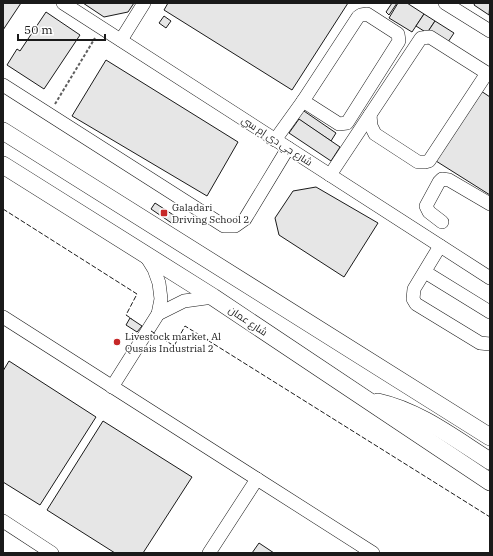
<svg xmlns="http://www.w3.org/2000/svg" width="493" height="556" font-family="'IBM Plex Serif',Cairo,serif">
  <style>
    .building { fill: #e6e6e6; stroke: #1a1a1a }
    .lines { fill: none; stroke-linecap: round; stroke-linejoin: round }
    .minor-casing { stroke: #1a1a1a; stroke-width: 14 }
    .major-casing { stroke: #1a1a1a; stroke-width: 18 }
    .path { stroke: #5f5f5f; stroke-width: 2; stroke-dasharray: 3 2; stroke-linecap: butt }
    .minor { stroke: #fff; stroke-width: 13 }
    .major { stroke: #fff; stroke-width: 17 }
    .fence { stroke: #1a1a1a; stroke-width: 1; stroke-dasharray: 5 2; stroke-linecap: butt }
    .poi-dot { fill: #c62828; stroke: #fff; stroke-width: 1.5 }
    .labels { text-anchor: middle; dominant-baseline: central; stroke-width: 3; stroke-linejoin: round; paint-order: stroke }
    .street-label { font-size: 10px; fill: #1a1a1a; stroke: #fff }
    .poi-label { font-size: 10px; fill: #1a1a1a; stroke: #fff; text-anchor: start }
  </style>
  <rect width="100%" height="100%" fill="#fff"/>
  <g class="building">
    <polygon points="3,3 21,3 3,30"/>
    <polygon points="83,3 134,3 128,12 104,17"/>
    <polygon points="168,3 348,3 292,90 164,10"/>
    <polygon points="392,3 397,3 389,15 386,12"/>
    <polygon points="398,3 407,3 424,14 412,32 389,18"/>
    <polygon points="475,3 490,3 489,15 474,5"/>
    <polygon points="46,12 80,35 44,89 7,65 17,49 20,51"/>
    <polygon points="424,14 435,21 427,33 416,26"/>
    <polygon points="164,16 171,21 166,28 159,23"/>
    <polygon points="435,21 454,33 446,45 427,33"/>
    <polygon points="106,60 238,142 207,196 72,116"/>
    <polygon points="481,91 490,97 490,195 436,161"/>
    <polygon points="301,109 336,133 331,141 295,117"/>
    <polygon points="299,119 340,147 331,161 289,133"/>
    <polygon points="316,187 378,223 344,277 279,235 275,218 293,191"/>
    <polygon points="155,203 178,218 173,224 151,209"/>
    <polygon points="130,318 142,326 137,332 126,325"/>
    <polygon points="9,361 96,417 40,505 3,482 3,371"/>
    <polygon points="103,421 192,477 143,553 115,553 47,510"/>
    <polygon points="259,543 274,553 252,553"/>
  </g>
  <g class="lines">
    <defs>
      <g id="minor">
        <polyline points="63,3 490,278"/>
        <polyline points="445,3 490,31"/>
        <polygon points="367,14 398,34 399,41 347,123 339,124 303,101 358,17 361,15"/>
        <polyline points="121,40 144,3"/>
        <polyline points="3,85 224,226 235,226 245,219 288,148"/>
        <polyline points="370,115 371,126 375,134 418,162 425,162 429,161 487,73"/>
        <polyline points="275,140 303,101"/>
        <polyline points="330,175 421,38 430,37 490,75"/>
        <polyline points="442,222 429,212 426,206 439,182 442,179 449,180 490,204"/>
        <polyline points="440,246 414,289 413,299 416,304 480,343 490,344"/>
        <polyline points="425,272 490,312"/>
        <polyline points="158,314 184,301 213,297"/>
        <polyline points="3,317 373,553"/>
        <polyline points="112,387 158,314 161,299 159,283 154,269 146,256"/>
        <polyline points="3,521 52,553"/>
        <polyline points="209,553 257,479"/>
      </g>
      <g id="major">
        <polyline points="3,131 490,437"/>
        <polyline points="3,165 213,297 490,482"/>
        <path d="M378 402C419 411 455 439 490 461"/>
      </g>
    </defs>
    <use href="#minor" class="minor-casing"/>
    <use href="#major" class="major-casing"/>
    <polyline class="path" points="55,104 95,38"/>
    <use href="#minor" class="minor"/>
    <use href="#major" class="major"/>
    <g class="fence">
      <polyline points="3,209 137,294 126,315 132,319"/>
      <polyline points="151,331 174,346 185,326 490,517"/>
    </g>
  </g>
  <g class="poi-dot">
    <rect x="160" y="209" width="8" height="8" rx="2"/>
    <circle cx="117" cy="342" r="4"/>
  </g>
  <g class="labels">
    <g class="street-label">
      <text transform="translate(277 141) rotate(33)">شارع جي دي إم سي</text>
      <text transform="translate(248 321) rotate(34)">شارع عمان</text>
    </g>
    <g class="poi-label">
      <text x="172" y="207">Galadari<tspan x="172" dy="12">Driving School 2</tspan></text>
      <text x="125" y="336">Livestock market, Al<tspan x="125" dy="12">Qusais Industrial 2</tspan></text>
    </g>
  </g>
  <rect width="493" height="556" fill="none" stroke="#1a1a1a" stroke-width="8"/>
  <path d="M18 34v6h87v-6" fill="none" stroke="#1a1a1a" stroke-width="2"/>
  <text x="24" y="34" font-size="12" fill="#1a1a1a" stroke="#ffffff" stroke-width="3" paint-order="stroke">50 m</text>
</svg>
